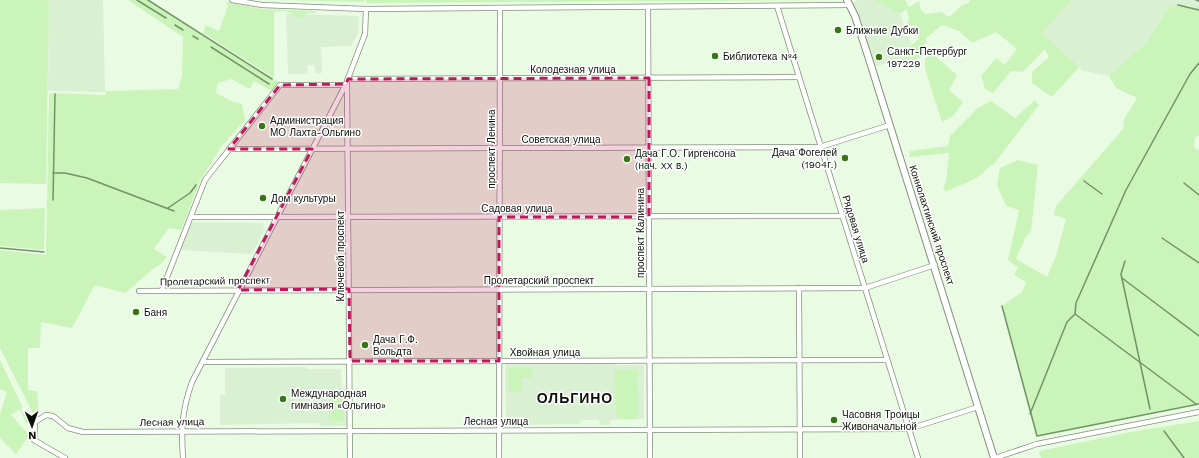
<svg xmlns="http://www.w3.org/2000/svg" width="1199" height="458" font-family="'Work Sans',sans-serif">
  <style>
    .built { fill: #daf0d2 }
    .green { fill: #caf4ba }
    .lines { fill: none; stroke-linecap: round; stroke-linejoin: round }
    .stream { stroke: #729366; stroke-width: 1.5 }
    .minor-casing { stroke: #81907c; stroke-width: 6 }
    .secondary-casing { stroke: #81907c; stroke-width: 8 }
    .minor { stroke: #fff; stroke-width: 4.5 }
    .secondary { stroke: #fff; stroke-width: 6 }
    .rail { stroke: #7d8979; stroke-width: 1.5 }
    .marked { fill: #c2185b; fill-opacity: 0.2; stroke: #c2185b; stroke-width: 3; stroke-dasharray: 8 5; stroke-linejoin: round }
    .poi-dot { fill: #367613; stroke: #fff; stroke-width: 1.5 }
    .labels { text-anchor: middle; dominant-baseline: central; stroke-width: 3; stroke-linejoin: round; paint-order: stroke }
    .poi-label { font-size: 10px; fill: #0a1008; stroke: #fff; text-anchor: start }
    .street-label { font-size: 10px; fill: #0a1008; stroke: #fff }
    .district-label { font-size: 14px; font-weight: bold; letter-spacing: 1px; fill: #0a1008; stroke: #fff }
  </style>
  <rect width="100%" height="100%" fill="#eafbe4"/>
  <g class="built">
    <polygon points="46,0 103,0 105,92 48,91 49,2"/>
    <polygon points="858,0 874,0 900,14 916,55 873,67 852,3"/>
    <polygon points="1072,0 1199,0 1199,10 1186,6 1168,8 1147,42 1109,76 1083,71 1042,33"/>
    <polygon points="286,14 359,16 358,33 351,46 321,47 322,73 316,73 314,65 308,65 307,74 288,74"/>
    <polygon points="191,222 262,223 265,229 252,254 180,250"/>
    <polygon points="615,363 615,365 644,365 644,419 610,420 610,425 600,425 599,420 582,420 579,424 506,425 505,364"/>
    <polygon points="306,367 307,369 341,369 342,388 346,388 347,426 320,426 319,423 220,425 220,395 225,395 225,368"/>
  </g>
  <g class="green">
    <polygon points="0,0 46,0 49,2 46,184 0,183"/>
    <polygon points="128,0 147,0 280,83 272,91 254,81 250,89 231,79 218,83 216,93 231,101 242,104 245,120 221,147 200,181 181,230 169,228 154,249 167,257 162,263 152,270 125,293 95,285 72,328 41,322 40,348 28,348 28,390 37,391 39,413 34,415 0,348 0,250 46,255 49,93 106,95 106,91 178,89 182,76 183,37"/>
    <polygon points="283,0 364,0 364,2"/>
    <polygon points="366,0 835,0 366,3"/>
    <polygon points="874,0 905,0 909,7 919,1 921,10 925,14 941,12 949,17 962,5 969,3 970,0 1072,0 1042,33 1079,67 1052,97 1032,83 1032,72 1049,57 1045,49 1023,72 1011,71 993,93 985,89 981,76 996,58 1005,65 1017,49 996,32 972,43 959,31 942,25 926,38 925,55 907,63 896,63 903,60 909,47 918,40 919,31 915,25 907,25 909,17 906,9 900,14"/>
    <polygon points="227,2 262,9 316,11 315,13 308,13 299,19 286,11 274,12 274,78 203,33 206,25 219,31 228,5 226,5"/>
    <polygon points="1178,5 1199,10 1199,135 1195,138 1194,148 1199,150 1199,404 1037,436 1002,306 1022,292 1026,282 1014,275 1018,268 1008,260 1019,210 1006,206 997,185 1000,168 1018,160 1038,165 1031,231 1025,238 1016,259 1047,277 1056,256 1066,219 1054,215 1056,206 1124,128 1123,121 1137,98 1116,88 1109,76 1147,42 1168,8"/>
    <polygon points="934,55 957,75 949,90 963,102 953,116 942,122 925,69 925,59 928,56"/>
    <path d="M1035 100 1039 105 994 164C987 167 985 172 979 176 969 183 956 186 946 192L943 188 946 182 949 153 909 157 910 151 948 146 950 136 978 108 991 101 1015 118Z"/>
    <polygon points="45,208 44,250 0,246 0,210"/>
    <polygon points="0,360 30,423 26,423 20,409 11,415 29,435 16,454 0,438 0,414 7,392 0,389"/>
    <polygon points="531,367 532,378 522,378 522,392 509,392 508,368"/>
    <path d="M615 370H637L638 416C634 420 620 421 616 416Z"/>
    <rect x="329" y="396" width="15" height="25"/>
    <polygon points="1199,421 1199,458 1041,458 1039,451 1136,431"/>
  </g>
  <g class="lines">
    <g class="stream">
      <polyline points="137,0 166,18"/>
      <polyline points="148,0 272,79"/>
      <polyline points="1178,5 1199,10"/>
      <polyline points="175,25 183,30"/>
      <polyline points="193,36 198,39"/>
      <polyline points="211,47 269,84"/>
      <polyline points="53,173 65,173 87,178 174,211"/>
      <polyline points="1084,181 1102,194"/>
      <polyline points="1184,183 1199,195"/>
      <polyline points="53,200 55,94"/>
      <polyline points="168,208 190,193 196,185"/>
      <polyline points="1162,238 1199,263"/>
      <polyline points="0,248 44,252"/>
      <polyline points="1125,261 1121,274 1150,409"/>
      <polyline points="1122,278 1199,336"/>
      <polyline points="1002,306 1037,436 1199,404"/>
      <polyline points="1196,404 1075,314 1076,303 1126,190 1190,74 1199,63"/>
      <polyline points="1030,414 1067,322 1075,314"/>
      <polyline points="1164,431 1184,458"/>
    </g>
    <defs>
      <g id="minor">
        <polyline points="232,0 262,5 366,9 850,5"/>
        <polyline points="777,6 918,458"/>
        <polyline points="648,8 650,458"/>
        <polyline points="348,79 799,77"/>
        <polyline points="229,149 820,147 890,125"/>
        <polyline points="191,217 842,216"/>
        <polyline points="799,288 800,458"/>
        <polyline points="162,290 205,180 280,85 347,85"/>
        <polyline points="139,291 865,288 935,265"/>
        <polyline points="203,362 887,360"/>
        <polyline points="65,458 34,440 35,422 46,415 53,416 68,428 83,432 909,429 978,407"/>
        <path d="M183 458C181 429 182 410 192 382L347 82"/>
        <polyline points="350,458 347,81 365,34 366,9"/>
        <polyline points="499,458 500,8"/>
        <polyline points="995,458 1037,444 1199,412"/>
      </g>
      <polyline id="secondary" points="847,0 855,16 869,59 994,458"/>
    </defs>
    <use href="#minor" class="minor-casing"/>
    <use href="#secondary" class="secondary-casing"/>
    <use href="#minor" class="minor"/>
    <use href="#secondary" class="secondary"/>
    <polyline class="rail" points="1196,0 1199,1"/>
  </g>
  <path class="marked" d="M649 78V217H499V361H350L349 289 238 290 312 149H229L280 85 346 84 348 79Z"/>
  <g class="poi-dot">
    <circle cx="838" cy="30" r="4"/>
    <circle cx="715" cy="56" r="4"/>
    <circle cx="879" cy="57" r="4"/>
    <circle cx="262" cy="126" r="4"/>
    <circle cx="845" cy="158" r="4"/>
    <circle cx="627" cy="159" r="4"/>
    <circle cx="263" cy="198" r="4"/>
    <circle cx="136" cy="312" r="4"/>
    <circle cx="365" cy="345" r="4"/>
    <circle cx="283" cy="399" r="4"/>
    <circle cx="834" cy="420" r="4"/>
  </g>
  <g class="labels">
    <g class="poi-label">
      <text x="846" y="30">Ближние Дубки</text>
      <text x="887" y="51">Санкт-Петербург<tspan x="887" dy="12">197229</tspan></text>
      <text x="723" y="56">Библиотека №4</text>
      <text x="270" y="120">Администрация<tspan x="270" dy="12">МО Лахта-Ольгино</tspan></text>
      <text x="837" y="152" text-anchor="end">Дача Фогелей<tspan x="837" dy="12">(1904г.)</tspan></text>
      <text x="635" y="153">Дача Г.О. Гиргенсона<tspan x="635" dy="12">(нач. XX в.)</tspan></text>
      <text x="271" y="198">Дом культуры</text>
      <text x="144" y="312">Баня</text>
      <text x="373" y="339">Дача Г.Ф.<tspan x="373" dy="12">Вольдта</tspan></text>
      <text x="291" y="393">Международная<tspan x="291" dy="12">гимназия «Ольгино»</tspan></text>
      <text x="842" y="414">Часовня Троицы<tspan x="842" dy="12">Живоначальной</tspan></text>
    </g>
    <g class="street-label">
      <text x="573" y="69">Колодезная улица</text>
      <text x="561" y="139">Советская улица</text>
      <text transform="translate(491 149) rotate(-90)">проспект Ленина</text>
      <text x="517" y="208">Садовая улица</text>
      <text transform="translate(932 225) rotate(72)">Коннолахтинский проспект</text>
      <text transform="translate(856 229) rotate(73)">Рядовая улица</text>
      <text transform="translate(640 233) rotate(-90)">проспект Калинина</text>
      <text transform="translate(340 256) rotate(-90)">Ключевой проспект</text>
      <text x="539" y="280">Пролетарский проспект</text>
      <text transform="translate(215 281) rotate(-1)">Пролетарский проспект</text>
      <text x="545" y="352">Хвойная улица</text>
      <text x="496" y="421">Лесная улица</text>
      <text transform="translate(172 422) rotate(-1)">Лесная улица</text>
    </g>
    <g class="district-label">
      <text x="575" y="398">ОЛЬГИНО</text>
    </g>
  </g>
  <g transform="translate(32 426) rotate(178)" stroke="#ffffff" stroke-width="3" paint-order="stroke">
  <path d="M0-3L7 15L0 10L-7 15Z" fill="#0a1008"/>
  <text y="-6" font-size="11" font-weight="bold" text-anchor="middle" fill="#0a1008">N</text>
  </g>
</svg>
